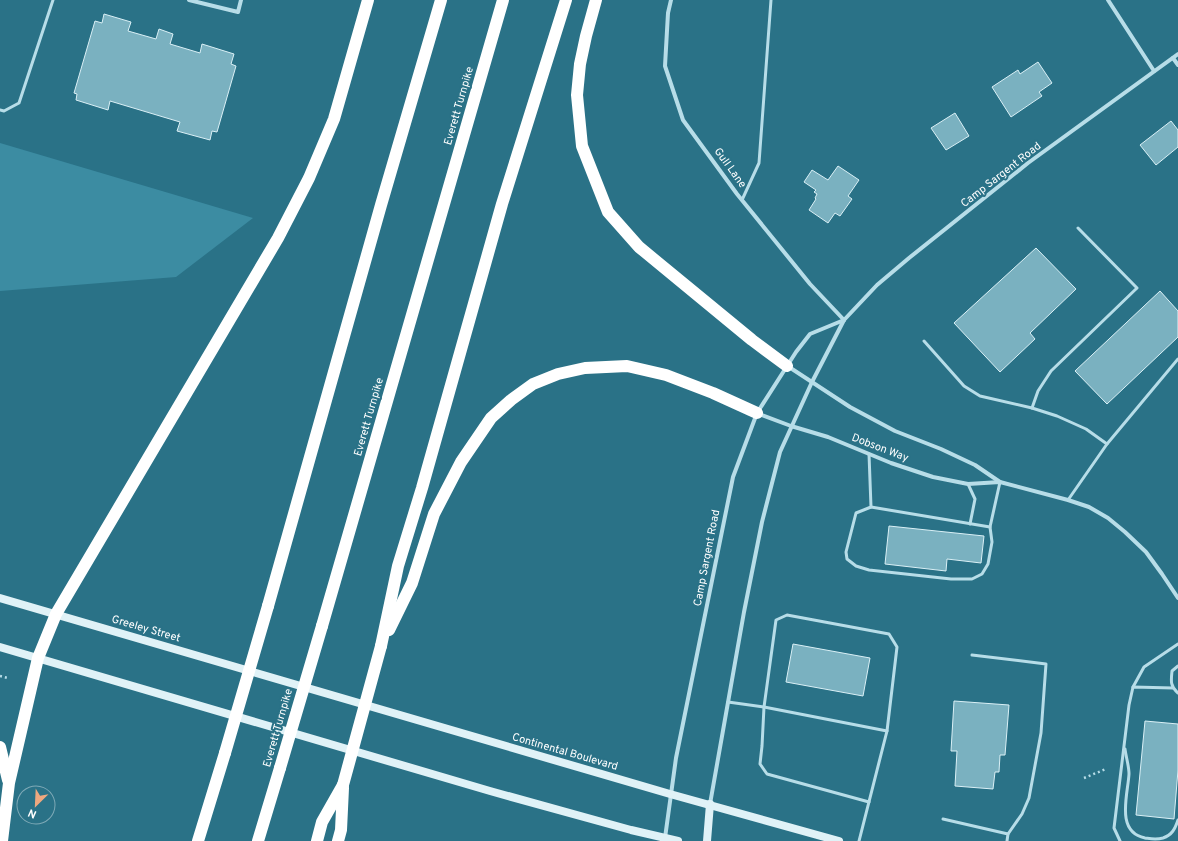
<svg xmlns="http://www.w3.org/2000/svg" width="1178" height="841" font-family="Overpass,sans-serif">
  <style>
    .green { fill: #3c8ca2 }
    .building { fill: #7ab1c0; stroke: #daf0f6 }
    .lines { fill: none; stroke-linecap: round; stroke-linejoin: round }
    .path { stroke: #b7dde8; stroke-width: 2.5; stroke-dasharray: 2 3; stroke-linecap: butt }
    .lane { stroke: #b7dde8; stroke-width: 3 }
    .street { stroke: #b7dde8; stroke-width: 4 }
    .secondary { stroke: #e0f2f7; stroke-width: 8 }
    .highway { stroke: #fff; stroke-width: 12 }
    .highway-bridge { stroke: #fff; stroke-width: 12 }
    .labels { text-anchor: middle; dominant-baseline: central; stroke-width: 4; stroke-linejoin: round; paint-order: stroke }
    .street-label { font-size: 11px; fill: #fff; stroke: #2a7287 }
  </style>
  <rect width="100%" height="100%" fill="#2a7287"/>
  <polygon class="green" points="0,143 253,218 176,277 0,291"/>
  <g class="building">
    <polygon points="104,14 131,22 128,31 156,39 159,29 173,34 170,44 200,53 202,44 234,54 231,64 236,66 217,132 212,131 210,140 177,131 180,122 110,101 108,110 76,100 77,94 74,93 95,21 102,23"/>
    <polygon points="1038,62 1052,83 1039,92 1042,96 1011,117 992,87 1018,70 1020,74"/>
    <polygon points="955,113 969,136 946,150 931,128"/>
    <polygon points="1171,121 1178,130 1178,147 1156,165 1140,145"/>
    <polygon points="838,166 859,180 848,196 852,199 840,216 835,213 828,223 809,210 816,199 815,198 817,194 814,192 816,190 804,182 812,170 828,180"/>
    <polygon points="1036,248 1076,289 1030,333 1035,339 1000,372 954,323"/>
    <polygon points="1160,291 1178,311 1178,337 1107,404 1075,371"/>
    <polygon points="889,526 984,536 981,563 947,559 946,571 885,564"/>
    <polygon points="793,644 870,658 863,696 786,682"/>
    <polygon points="954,701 1009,705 1005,755 1000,755 999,772 995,772 993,789 955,786 957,751 951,751"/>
    <polygon points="1145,721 1178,724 1178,770 1174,819 1136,815"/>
  </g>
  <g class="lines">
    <g class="path">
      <polyline points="0,676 8,678"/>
      <polyline points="1084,778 1106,769"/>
    </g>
    <g class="lane">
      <polyline points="0,110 4,111 19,103 53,0"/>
      <polyline points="742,200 759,163 771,0"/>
      <polyline points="924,341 964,386 980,396 1032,408 1057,416 1086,429 1107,444"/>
      <polyline points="1032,408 1038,391 1051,371 1137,288 1078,228"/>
      <polyline points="869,454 871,507 856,513 846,552 847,559 856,566 869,570 951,579 972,579 982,574 988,564 992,542 990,527 1000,482"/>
      <polyline points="968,484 975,499 970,524"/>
      <polyline points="1068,500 1107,444 1178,359"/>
      <polyline points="871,507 990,527"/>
      <polyline points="972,655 1046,664 1041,733 1029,798 1022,814 1008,834 1007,841"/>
      <path d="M1178 666 1172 671C1171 681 1170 686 1178 693"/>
      <polyline points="1133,687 1144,667 1178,644"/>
      <polyline points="728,702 764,707 887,731 859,841"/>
      <path d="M1125 749C1126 757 1129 766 1129 774 1128 794 1115 832 1145 838 1152 839 1156 840 1163 838 1172 835 1175 829 1178 820"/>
      <polyline points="869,802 767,774 760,764 762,746 764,707 776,620 787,615 889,634 897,647 887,731"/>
      <polyline points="943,819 1008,834"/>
      <polyline points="1120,841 1114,828 1129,705 1133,687 1173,688"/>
    </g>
    <g class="street">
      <polyline points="189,0 238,12 241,0"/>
      <polyline points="671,0 668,13 665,66 683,120 737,194 810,284 844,320"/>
      <polyline points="1108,0 1154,71"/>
      <polyline points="1173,58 1178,65"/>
      <polyline points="789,367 850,407 895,431 941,449 975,465 1000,482"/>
      <polyline points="759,414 791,426 828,437 891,463 933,477 968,484 1000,482 1068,500 1089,507 1108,518 1125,532 1146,552 1162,574 1178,598"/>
      <polyline points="710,804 744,612 762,522 780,452 812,382 844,320 877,285 909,258 1028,163 1178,54"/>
      <polyline points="665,838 676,758 733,477 757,413 796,352 810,334 844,320"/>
    </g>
    <g class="secondary">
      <polyline points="0,598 670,794 839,841"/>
      <polyline points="0,647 490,791 631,830 678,841"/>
      <polyline points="707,841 710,804"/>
    </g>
    <g class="highway">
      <polyline points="596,0 586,36 580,64 577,95 582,146 608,212 639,247 752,340 787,366"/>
      <polyline points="268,606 381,205 441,0"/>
      <polyline points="322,626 503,0"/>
      <polyline points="389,630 412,583 434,514 461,462 491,418 511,400 533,384 558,374 585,368 627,366 666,375 713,393 757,413"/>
      <polyline points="381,646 398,566 422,488 502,204 566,0"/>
      <polyline points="0,747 8,780"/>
      <polyline points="2,841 9,783 38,658 56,614 278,238 309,178 334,119 368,0"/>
      <polyline points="198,841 225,753"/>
      <polyline points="258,841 280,768"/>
      <polyline points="317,841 322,822 343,785"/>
      <polyline points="338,841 341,830 343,788"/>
    </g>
    <g class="highway-bridge">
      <polyline points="225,753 268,606"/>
      <polyline points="280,768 322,626"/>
      <polyline points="343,785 381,646"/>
    </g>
  </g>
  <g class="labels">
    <g class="street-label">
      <text transform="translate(459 106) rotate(-74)">Everett Turnpike</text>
      <text transform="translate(730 168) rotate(54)">Gull Lane</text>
      <text transform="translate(1001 175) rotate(-38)">Camp Sargent Road</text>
      <text transform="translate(369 417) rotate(-74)">Everett Turnpike</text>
      <text transform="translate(880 448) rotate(21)">Dobson Way</text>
      <text transform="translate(707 558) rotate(-79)">Camp Sargent Road</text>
      <text transform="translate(146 629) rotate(16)">Greeley Street</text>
      <text transform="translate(278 728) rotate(-74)">Everett Turnpike</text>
      <text transform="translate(565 752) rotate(16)">Continental Boulevard</text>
    </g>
  </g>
  <g transform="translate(36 805) rotate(204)"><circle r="19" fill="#2a7287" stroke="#7faab7"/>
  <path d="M0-3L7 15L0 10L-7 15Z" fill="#eea87f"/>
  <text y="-6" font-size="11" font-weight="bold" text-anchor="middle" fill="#ffffff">N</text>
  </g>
</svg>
